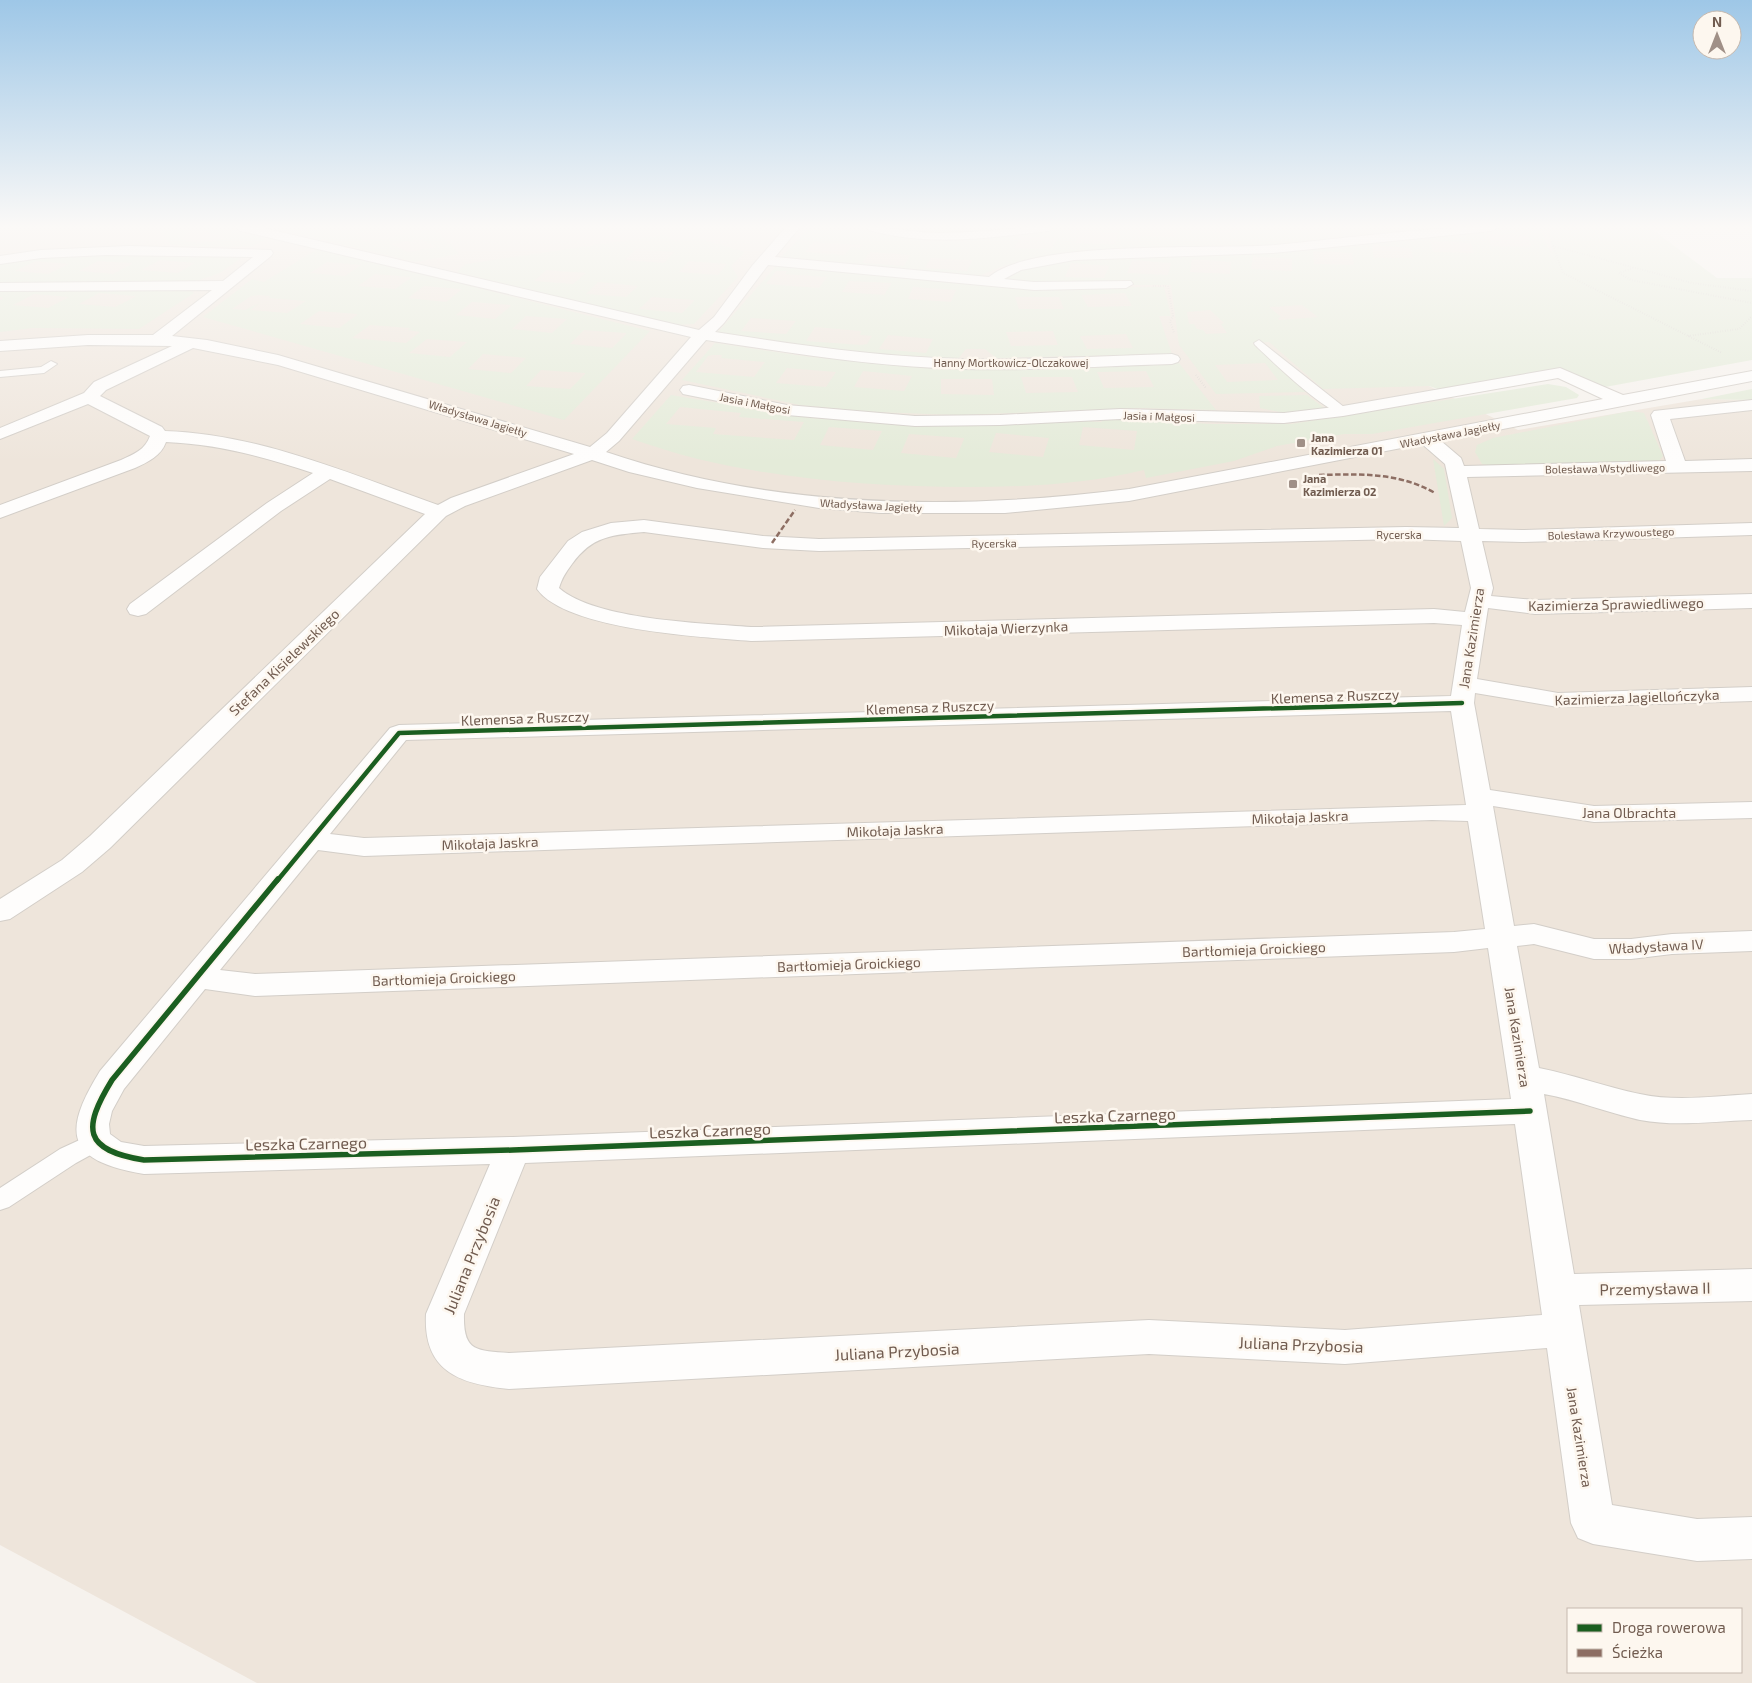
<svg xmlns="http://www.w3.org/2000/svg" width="1752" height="1683" font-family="'Exo 2',sans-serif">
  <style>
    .residential { fill: #eee5db; fill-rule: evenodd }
    .green { fill: #e4ebd9; fill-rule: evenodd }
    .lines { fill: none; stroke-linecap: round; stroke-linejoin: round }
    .lane-casing { stroke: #d3cec8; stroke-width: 2 }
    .street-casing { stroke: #d3cec8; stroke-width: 2 }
    .path { stroke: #d7d1cd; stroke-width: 2; stroke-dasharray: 0.5 2; stroke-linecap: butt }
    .lane { fill: #fefdfc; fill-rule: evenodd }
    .street { fill: #fefdfc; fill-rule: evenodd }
    .quiet { stroke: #8d6e63; stroke-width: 2.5; stroke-dasharray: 5.5 2.5; stroke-linecap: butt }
    .cycleway-far1-casing { stroke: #fdf7ef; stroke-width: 8 }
    .cycleway-casing { stroke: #fdf7ef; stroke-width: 9 }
    .cycleway-far1 { stroke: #1b5e20; stroke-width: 4.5 }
    .cycleway { stroke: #1b5e20; stroke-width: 5.5 }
    .poi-dot { fill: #a09087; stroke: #fdf7ef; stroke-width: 2 }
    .labels { text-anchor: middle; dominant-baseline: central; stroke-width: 5; stroke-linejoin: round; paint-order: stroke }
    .far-street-label { font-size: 11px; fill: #715c50; stroke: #fdf7ef }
    .far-poi-label { font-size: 11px; font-weight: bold; fill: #715c50; stroke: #fdf7ef; text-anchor: start }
    .street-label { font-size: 14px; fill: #715c50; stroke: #fdf7ef }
    .near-street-label { font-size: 16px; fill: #715c50; stroke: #fdf7ef }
  </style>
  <rect width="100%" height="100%" fill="#f6f2ed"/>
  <path class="residential" d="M0 227H1549L1557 272 1429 386 1518 430 1702 399 1752 400V1683H257L0 1545ZM1568 1609H1741V1672H1568Z"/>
  <g class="green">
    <path d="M160 227H218L267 239 251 247 184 246 170 244ZM195 229 226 237C213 242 193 247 181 237L188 234 184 233Z"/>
    <path d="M270 227H389L357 233 363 241 396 238 395 236 405 233 395 227H433L459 254 415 262ZM420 239 437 247 408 252 391 244Z"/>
    <path d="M811 227H856L902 237 931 239 1071 227H1140L1137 236 1175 237 1178 227H1197L1196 231 1233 232 1234 227H1460L1255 247 1066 254 1006 265 976 277 781 257ZM1081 230 1118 233 1114 244 1076 243ZM1021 236 1057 238 1052 249 1014 248ZM813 242 861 245H862L860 248 851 247 844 255 805 252ZM870 252 910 255 904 266 862 263ZM931 258 971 260 972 261 967 271 925 268Z"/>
    <polygon points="887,227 1014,227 941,233"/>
    <path d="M1549 227H1649L1717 278H1752V360L1605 387 1564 370 1441 390 1429 386 1323 389 1269 342 1252 343 1306 392 1216 394 1179 345 1171 285H1134L1131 281 1027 282 1014 281 1007 277C1046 254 1127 256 1173 255 1214 253 1255 251 1295 252V249L1356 246 1355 243 1394 239 1414 241 1413 238 1510 228H1539L1553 257ZM1487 234 1528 236 1532 247 1491 246ZM1430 240 1471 243 1474 253 1433 252ZM1372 245 1411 248 1413 258H1374ZM1313 251 1352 253 1354 265 1314 264ZM1253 256 1292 259V271L1251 269ZM1192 259 1231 262 1230 274 1190 272ZM1132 260 1171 263 1168 275 1127 273ZM1071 263 1109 266 1104 278 1065 277ZM1302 305 1318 317 1279 320 1278 318 1281 317 1269 307ZM1210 310 1224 323 1221 324 1227 333 1206 334 1203 330 1197 329 1194 324H1189L1187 312ZM1265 363 1278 380 1227 382 1215 365Z"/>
    <path d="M664 235 675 241 697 238 745 252 731 266 738 277 694 324 675 325 457 272 466 264ZM636 249 674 252 664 263 625 260ZM689 261 727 264 718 275 679 272ZM546 270 586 273 573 284 534 281ZM598 282 638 286 626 297 586 294ZM652 297 694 300V301L682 313 639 309Z"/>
    <path d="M319 248 650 331 564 420 203 317 252 279 264 282ZM327 262 361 265 345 276 310 273ZM375 274 410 277 411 278 395 289 358 286ZM424 286 461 289V290L446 302 408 298ZM259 295 270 296 269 298 306 301 287 313 250 310 260 303 245 310 232 309 251 296ZM472 302 510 305 511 306 495 319 456 315ZM319 311 357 314V315L339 328 300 324ZM526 316 567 319 552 333 512 329ZM370 325 410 328 408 330 420 332 406 343 352 338ZM584 330 626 333V334L612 348 570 344ZM427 339 467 342 450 357 409 353ZM483 354 526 358 511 373 468 369ZM541 370 585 373V374L570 389 526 386Z"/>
    <path d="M88 254 240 256 241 258 220 273 196 281 0 285V264L9 260ZM160 260 195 263 178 273 141 270ZM36 261 69 264 48 274 15 271ZM98 261 132 263V264L113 274 79 271Z"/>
    <path d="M777 265 1029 288 1164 287 1171 316H1159L1172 354 996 358 985 349H966L958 359 868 355 718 332ZM776 271H787L785 274 827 277 819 288 766 284ZM849 281 891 283V284L884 295 842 292ZM913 287 956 290 951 302 908 299ZM1125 293 1132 306 1088 307 1081 295ZM1015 297H1059L1064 309H1019ZM751 318 796 321 786 334 741 331ZM815 327 861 331 860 335 872 336 867 344 861 345 806 341ZM1053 331 1058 345 1011 346 1006 332ZM1126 334 1133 348 1087 349 1080 336ZM888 335 933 339 926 353 879 349Z"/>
    <path d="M188 288 194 293 139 329 33 328 0 332V300L4 298 0 297V289ZM99 293 135 296V297L115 307 79 304ZM34 294 69 297 48 308 13 305Z"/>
    <path d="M715 343 810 357 961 370 1179 363 1216 410 1139 408 958 415 875 412 800 405 682 380ZM712 355H722L721 358 765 362 754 377 696 372 708 356ZM787 368 836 372 826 387 776 383ZM863 371 912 376 904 391 854 387ZM1146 371 1154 387 1104 388 1097 372ZM1021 377H1072L1078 392 1026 393ZM941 379H992L994 395 941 394Z"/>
    <path d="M1548 384 1566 387 1579 395 1577 398 1372 434H1344L1277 446 1234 461 1146 478 1144 470C1087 484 1026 487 968 487 877 487 786 480 698 459 676 454 654 446 632 439L671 395 810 418 930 425 1068 420 1101 422 1107 418 1210 424H1291ZM680 407 741 413 739 417 804 422 794 440 713 434 716 428 666 424ZM829 427 882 431 873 450 820 445ZM1083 427 1137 431 1134 450 1079 445ZM996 433 1049 438 1043 457 989 452ZM909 434 964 438V439L956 458 901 453Z"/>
    <polygon points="1752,389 1752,400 1702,399"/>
    <polygon points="1307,395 1324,408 1284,413 1260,408 1259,396"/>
    <polygon points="1630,411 1644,413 1663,456 1659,461 1496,467 1482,464 1475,452 1477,445 1493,438"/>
    <polygon points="1433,459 1444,469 1452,518 1444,526"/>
  </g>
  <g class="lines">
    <defs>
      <g id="lane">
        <path d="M1259 340 1349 411 1347 414C1330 418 1270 359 1255 345L1254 343Z"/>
        <polygon points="51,361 57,364 44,373 0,377 0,371 41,367"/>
        <polygon points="97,1132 105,1135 109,1141 105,1147 76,1163 9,1207 0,1210 0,1188 60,1149"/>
      </g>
      <g id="street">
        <path d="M234 227H259L699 330 714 317 752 266 786 227H800L775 257 989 277C1033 239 1211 250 1275 245 1349 238 1423 227 1498 227L1491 231 1273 253 1074 260 1021 270 1004 279 1034 282 1131 281 1133 284 1126 288 1034 290 768 265 724 323 715 332C797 345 880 357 963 359 1033 360 1103 356 1172 354L1178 356 1180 359 1178 362 1172 364C1103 366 1032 371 963 369 876 367 791 353 706 340L619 441 606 452C773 509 955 511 1129 489L1603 399 1558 378 1343 416 1284 423 1120 419 1000 425 915 426 787 415 683 394 680 390 683 386 689 385 787 405 915 416 1000 415 1120 409 1284 413 1343 406 1560 368 1623 395 1752 371V381L1441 441 1461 458 1464 466 1666 461 1651 415 1654 411 1752 400V410L1670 419 1685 461 1752 459V471L1467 477 1479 529 1522 530 1752 523V535L1522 542 1482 541 1493 588 1491 596 1535 600 1752 594V608L1535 614 1488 608 1477 679 1558 693 1752 687V701L1558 707 1475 693 1474 703 1490 790 1594 806 1752 802V818L1594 822 1493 806 1514 926 1534 924 1594 939H1631L1672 934 1752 931V951L1672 954 1631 959H1594L1534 944 1517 946 1539 1068C1574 1075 1606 1087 1640 1094 1676 1102 1715 1096 1752 1094V1120C1715 1121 1677 1127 1640 1120 1608 1113 1577 1100 1544 1094L1574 1274 1752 1269V1301L1579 1305 1612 1505 1697 1519 1752 1517V1559L1697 1561 1593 1544 1578 1538 1571 1523 1547 1348 1345 1364 1149 1354 509 1389C459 1384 423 1371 426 1314L490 1164 144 1174C67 1161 61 1134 100 1071L390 728 399 725 1451 696 1462 625 1434 623 751 641C702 637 566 630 537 589L540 577 568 541 582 532 611 523 644 520 763 536 819 539 1406 527 1459 528 1445 464 1422 444 1129 501 1005 513H881L819 508 697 488 629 472 592 460 465 506 446 516 110 848 82 872 10 919 0 921V899L62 860 90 836 425 514 330 479 281 511 146 614 138 616 130 614 127 609 130 604 267 503 313 473C265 457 217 444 166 442 161 456 148 462 135 468L0 518V505L121 460C134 454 145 450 150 436L88 404 0 439V428L84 393 94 382 172 346 88 345 0 351V341L88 335H153L212 290 0 291V283L223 281 253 257 106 255 41 258 0 264V256L41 250 129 246 271 250 273 253 271 256 172 336 207 340 278 355 590 447 607 433 691 337 241 231ZM193 348 278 365 574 454 451 498 438 505C349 474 260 434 165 431L162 427 100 396 106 390ZM644 532 763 548 819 551 1406 539 1461 541 1471 588 1465 612 1434 609 751 627C701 623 596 620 559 588 562 578 566 572 572 564 592 536 612 535 644 532ZM1451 711 1466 805 364 838 330 834 406 740ZM1432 820 1468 821 1485 929 1454 932 255 974 220 970 318 850 364 856ZM1488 948 1511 1099 513 1137 144 1146 121 1142 110 1134 109 1124 112 1111 124 1089 205 989 255 996 1454 952ZM1515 1124 1542 1315 1345 1330 1149 1320 509 1353C476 1350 463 1352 464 1314L525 1163Z"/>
        <path d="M866 227C891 227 915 233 939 233 978 233 1016 227 1055 227L1048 231C987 238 929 247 868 230Z"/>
      </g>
    </defs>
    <use href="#lane" class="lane-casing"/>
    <use href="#street" class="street-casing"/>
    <g class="path">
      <polyline points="1547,227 1553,246 1692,283 1752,291"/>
      <polyline points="1553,246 1563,273 1722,353"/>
      <polyline points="1633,268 1619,273 1631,280 1752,303"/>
      <polyline points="1153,286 1168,286 1173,316 1170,321 1174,333"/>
      <polyline points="1688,336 1739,329 1752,316"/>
      <polyline points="1196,375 1206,388"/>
    </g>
    <use href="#lane" class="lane"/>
    <use href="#street" class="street"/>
    <g class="quiet">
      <path d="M1319 475C1360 474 1398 472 1435 493"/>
      <polyline points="772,543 795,510"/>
    </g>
    <defs>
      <polyline id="cycleway-far1" points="277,881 399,733 1462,703"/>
      <path id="cycleway" d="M278 879 112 1080C82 1129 83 1150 144 1160L513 1150 1530 1111"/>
    </defs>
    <use href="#cycleway-far1" class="cycleway-far1-casing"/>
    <use href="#cycleway" class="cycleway-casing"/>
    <use href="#cycleway-far1" class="cycleway-far1"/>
    <use href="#cycleway" class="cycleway"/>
  </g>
  <linearGradient id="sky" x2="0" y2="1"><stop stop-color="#9ec7e7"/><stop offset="0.49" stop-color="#fbf9f7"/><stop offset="1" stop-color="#fbf9f7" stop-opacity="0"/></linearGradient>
  <rect width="1752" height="463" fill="url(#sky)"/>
  <g class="poi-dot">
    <rect x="1296" y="438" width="10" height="10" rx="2.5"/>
    <rect x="1288" y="479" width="10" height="10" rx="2.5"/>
  </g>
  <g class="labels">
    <g class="far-street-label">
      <text x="1011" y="362">Hanny Mortkowicz-Olczakowej</text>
      <text transform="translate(755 403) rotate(11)">Jasia i Małgosi</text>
      <text transform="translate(1159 416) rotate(2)">Jasia i Małgosi</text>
      <text transform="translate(478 418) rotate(17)">Władysława Jagiełły</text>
      <text transform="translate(1450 434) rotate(-11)">Władysława Jagiełły</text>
      <text transform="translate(1605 468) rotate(-1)">Bolesława Wstydliwego</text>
      <text transform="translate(871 505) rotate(3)">Władysława Jagiełły</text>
      <text transform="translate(1611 533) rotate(-2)">Bolesława Krzywoustego</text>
      <text x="1399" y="534">Rycerska</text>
      <text transform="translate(994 543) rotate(-1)">Rycerska</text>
    </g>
    <g class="far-poi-label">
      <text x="1311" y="437">Jana<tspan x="1311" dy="13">Kazimierza 01</tspan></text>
      <text x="1303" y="478">Jana<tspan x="1303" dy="13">Kazimierza 02</tspan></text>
    </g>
    <g class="street-label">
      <text transform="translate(1616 604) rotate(-1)">Kazimierza Sprawiedliwego</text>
      <text transform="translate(1006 628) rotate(-2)">Mikołaja Wierzynka</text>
      <text transform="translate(1471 638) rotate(-81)">Jana Kazimierza</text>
      <text transform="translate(284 662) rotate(-44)">Stefana Kisielewskiego</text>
      <text transform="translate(1335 696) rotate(-2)">Klemensa z Ruszczy</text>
      <text transform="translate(1637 697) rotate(-2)">Kazimierza Jagiellończyka</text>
      <text transform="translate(930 707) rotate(-2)">Klemensa z Ruszczy</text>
      <text transform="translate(525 718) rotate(-2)">Klemensa z Ruszczy</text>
      <text x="1629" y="812">Jana Olbrachta</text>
      <text transform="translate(1300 817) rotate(-2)">Mikołaja Jaskra</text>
      <text transform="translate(895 830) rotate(-2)">Mikołaja Jaskra</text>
      <text transform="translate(490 843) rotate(-2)">Mikołaja Jaskra</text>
      <text transform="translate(1656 946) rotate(-3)">Władysława IV</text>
      <text transform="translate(1254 949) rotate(-2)">Bartłomieja Groickiego</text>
      <text transform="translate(849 964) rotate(-2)">Bartłomieja Groickiego</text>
      <text transform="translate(444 978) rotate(-2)">Bartłomieja Groickiego</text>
      <text transform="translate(1518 1037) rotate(81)">Jana Kazimierza</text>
      <text transform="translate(1580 1437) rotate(81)">Jana Kazimierza</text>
    </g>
    <g class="near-street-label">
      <text transform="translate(1115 1115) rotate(-2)">Leszka Czarnego</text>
      <text transform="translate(710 1130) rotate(-2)">Leszka Czarnego</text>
      <text transform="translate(306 1143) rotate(-1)">Leszka Czarnego</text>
      <text transform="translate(471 1255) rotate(-68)">Juliana Przybosia</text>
      <text transform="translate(1655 1288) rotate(-1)">Przemysława II</text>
      <text transform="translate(1301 1344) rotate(2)">Juliana Przybosia</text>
      <text transform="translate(897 1351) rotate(-3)">Juliana Przybosia</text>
    </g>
  </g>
  <rect x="1567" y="1608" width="175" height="65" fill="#fdf7ef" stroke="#c5b9af"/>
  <rect x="1577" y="1624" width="25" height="8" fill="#1b5e20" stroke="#c5b9af"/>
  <text x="1612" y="1633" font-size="15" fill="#715c50">Droga rowerowa</text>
  <rect x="1577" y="1649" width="25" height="8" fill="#8d6e63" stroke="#c5b9af"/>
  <text x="1612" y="1658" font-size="15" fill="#715c50">Ścieżka</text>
  <g transform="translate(1717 35)"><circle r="24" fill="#fdf7ef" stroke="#c5b9af"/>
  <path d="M0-4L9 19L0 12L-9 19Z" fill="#a09087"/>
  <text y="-8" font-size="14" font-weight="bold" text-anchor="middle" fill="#715c50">N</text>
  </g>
</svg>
